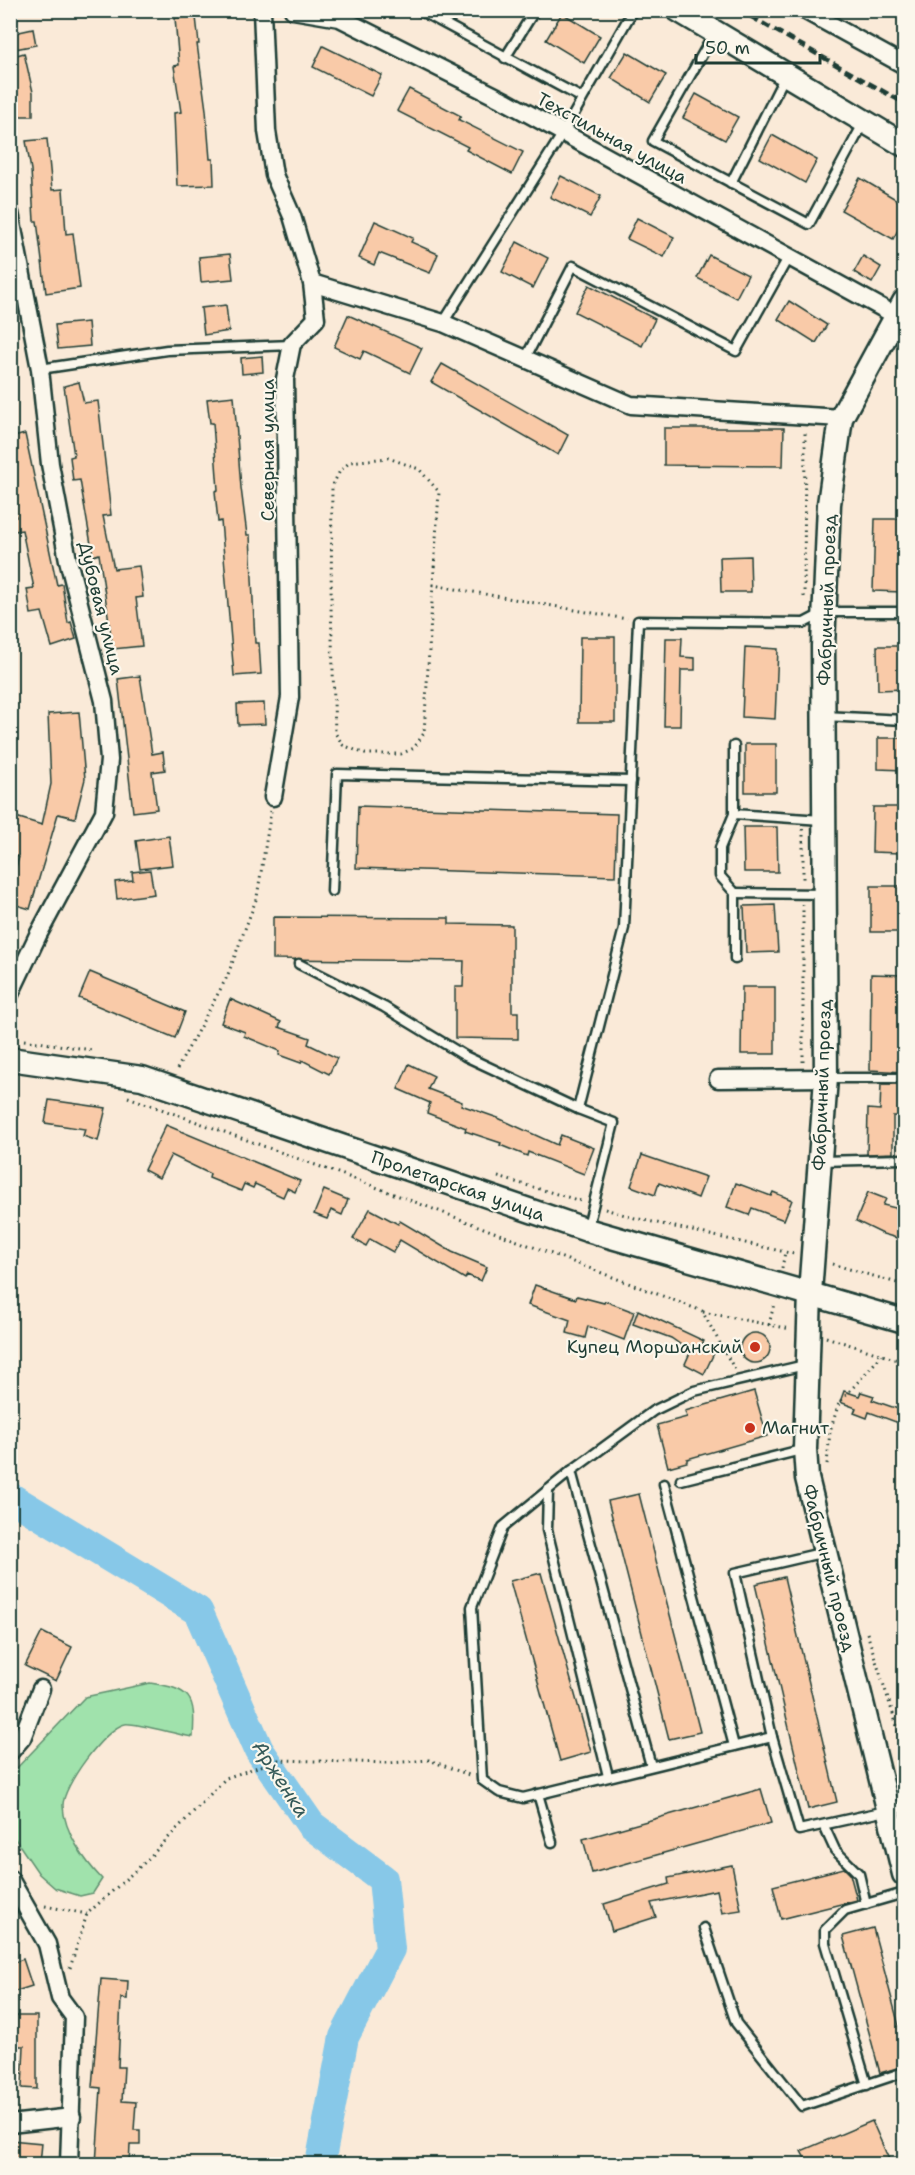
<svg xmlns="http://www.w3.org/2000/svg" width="915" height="2175" font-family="'Shantell Sans',sans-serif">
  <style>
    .green { fill: #a0e2ac; stroke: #609070; stroke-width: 1.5 }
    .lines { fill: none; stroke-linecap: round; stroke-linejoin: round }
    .river { stroke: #87c8e8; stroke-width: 30 }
    .building { fill: #f9caa8; stroke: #1f3d34; stroke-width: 1.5 }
    .lane-casing { stroke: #1f3d34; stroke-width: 13 }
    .street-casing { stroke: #1f3d34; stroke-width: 21 }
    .secondary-casing { stroke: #1f3d34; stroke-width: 27 }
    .path { stroke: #1f3d34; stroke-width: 3; stroke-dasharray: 1.5 4.5; stroke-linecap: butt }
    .lane { stroke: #fbf7ec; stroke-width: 8 }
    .street { stroke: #fbf7ec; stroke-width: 16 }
    .secondary { stroke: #fbf7ec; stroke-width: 22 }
    .rail { stroke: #1f3d34; stroke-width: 4.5; stroke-dasharray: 9 4.5; stroke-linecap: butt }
    .poi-dot { fill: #c8321e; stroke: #fbf7ec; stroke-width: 2 }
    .labels { text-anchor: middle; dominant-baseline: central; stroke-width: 4.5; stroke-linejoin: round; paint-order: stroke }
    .street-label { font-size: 18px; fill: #1f3d34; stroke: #fbf7ec }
    .poi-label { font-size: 18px; fill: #1f3d34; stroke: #fbf7ec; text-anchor: end }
    .water-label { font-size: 20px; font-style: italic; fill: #345958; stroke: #fbf7ec }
  </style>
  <rect width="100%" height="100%" fill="#faead8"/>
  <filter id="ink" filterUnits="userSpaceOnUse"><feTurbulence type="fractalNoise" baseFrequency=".0167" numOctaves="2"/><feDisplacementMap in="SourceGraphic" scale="12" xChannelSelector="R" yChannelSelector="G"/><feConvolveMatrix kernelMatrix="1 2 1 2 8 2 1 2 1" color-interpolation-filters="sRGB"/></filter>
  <g filter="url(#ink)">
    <path class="green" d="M150 1683C191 1689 196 1696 193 1737 179 1735 133 1722 125 1724 105 1728 62 1787 63 1806 64 1832 85 1861 102 1879L93 1893 80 1896 55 1888 39 1874 11 1833V1774L85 1697Z"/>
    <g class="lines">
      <polyline class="river" points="10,1497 198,1611 259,1750 311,1825 383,1879 390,1949 344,2037 320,2164"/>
    </g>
    <g class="building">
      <polygon points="562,13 600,36 584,63 546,40"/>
      <polygon points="196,17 199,44 197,44 206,110 210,159 213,159 214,185 177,186 174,113 181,112 174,66 179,65 175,18"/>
      <polygon points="33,29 36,45 10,50 10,34"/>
      <polygon points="323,46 382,75 371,96 313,67"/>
      <polygon points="627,52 666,75 650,102 611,78"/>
      <polygon points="24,53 33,92 33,116 14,116 10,57"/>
      <polygon points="409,89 461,116 459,120 523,152 512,174 466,150 468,147 397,111"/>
      <polygon points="696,94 738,117 725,140 683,118"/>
      <polygon points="772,135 817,160 805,183 760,158"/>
      <polygon points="47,139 52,190 63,189 66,234 73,233 80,288 46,293 37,221 34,221 31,170 26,141"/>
      <polygon points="561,176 601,196 590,217 550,197"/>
      <polygon points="860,178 904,204 904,219 893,239 841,210"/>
      <polygon points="637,218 674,237 664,257 627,239"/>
      <polygon points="375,221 413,238 411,242 438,254 430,273 379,253 374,265 359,258"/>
      <polygon points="517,242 548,258 533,288 502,272"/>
      <polygon points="230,254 233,279 201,282 199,257"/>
      <polygon points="709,255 748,275 736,298 697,278"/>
      <polygon points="863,256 881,267 872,283 854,272"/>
      <polygon points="589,285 655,319 642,346 575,312"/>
      <polygon points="789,301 827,325 816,343 778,319"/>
      <polygon points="226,305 229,331 204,335 201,308"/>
      <polygon points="348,315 422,348 410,373 364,351 360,359 334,347"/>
      <polygon points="88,322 90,346 58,349 55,325"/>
      <polygon points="262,356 263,372 242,374 241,358"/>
      <polygon points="442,364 568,435 558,455 431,382"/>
      <polygon points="79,382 84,403 98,401 111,515 103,516 114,569 139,566 143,597 136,598 142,646 113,649 99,554 93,556 80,480 73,481 70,457 74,456 64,386"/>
      <polygon points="234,396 241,488 247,535 250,535 255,643 259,643 261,674 234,676 221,521 218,522 215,491 218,490 213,423 210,423 207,399"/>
      <polygon points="664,428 784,428 783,466 664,465"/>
      <polygon points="25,434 57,585 62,584 68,623 71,622 76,639 52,647 42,612 31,614 27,589 34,588 22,530 15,531 12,517 16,517 10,495 10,476 16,474 10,438"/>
      <polygon points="875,519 904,519 903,592 873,591"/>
      <polygon points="750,556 751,592 721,592 720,557"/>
      <polygon points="580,637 615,637 615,722 579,722"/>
      <polygon points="666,638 682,638 681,657 695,658 695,670 681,670 680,726 664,726"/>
      <polygon points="877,646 904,646 904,689 878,690"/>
      <polygon points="745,647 778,649 775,719 742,717"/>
      <polygon points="140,676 152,754 163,752 165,770 152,772 157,809 133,812 118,679"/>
      <polygon points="264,703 265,724 238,725 237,704"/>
      <polygon points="79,712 85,779 75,818 58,814 30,909 10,903 10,887 19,857 10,854 10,833 16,817 42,825 51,784 48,714"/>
      <polygon points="878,738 904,738 904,770 878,769"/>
      <rect x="745" y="744" width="31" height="48"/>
      <polygon points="358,806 617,814 615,876 356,868"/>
      <polygon points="873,807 901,807 900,853 872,852"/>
      <polygon points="743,827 777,827 778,872 744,872"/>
      <polygon points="169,836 173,865 140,869 136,841"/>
      <polygon points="150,870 154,894 117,899 115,882 133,880 132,872"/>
      <rect x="871" y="886" width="30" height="46"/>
      <polygon points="775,905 778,952 746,953 744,906"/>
      <polygon points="273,917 449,918 449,924 512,925 512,1012 518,1012 518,1039 455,1038 455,987 463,987 464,961 273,959"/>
      <polygon points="90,972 185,1012 175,1038 79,998"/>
      <polygon points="871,974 904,975 904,1072 870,1070"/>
      <polygon points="742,987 775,987 775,1054 741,1054"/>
      <polygon points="230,999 281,1022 279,1027 310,1038 308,1044 337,1058 329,1074 302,1060 301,1063 279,1055 280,1051 244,1036 245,1032 221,1023"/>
      <polygon points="409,1064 434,1076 428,1089 462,1102 461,1105 498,1118 557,1145 561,1135 594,1148 584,1174 528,1152 527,1156 500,1145 501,1143 465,1131 466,1128 427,1113 430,1103 398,1089"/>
      <polygon points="881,1084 904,1084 904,1116 893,1116 893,1153 867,1154 868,1109 880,1110"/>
      <polygon points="49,1100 106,1108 98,1141 83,1136 85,1129 45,1123"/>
      <polygon points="166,1125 300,1181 295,1192 287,1188 283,1197 255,1184 253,1188 244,1184 241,1191 209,1178 210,1174 171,1155 159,1178 144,1170"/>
      <polygon points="642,1155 706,1177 698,1198 659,1183 655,1195 631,1186"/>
      <polygon points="736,1183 771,1196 773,1192 792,1200 784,1220 752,1208 749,1215 727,1207"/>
      <polygon points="324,1190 348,1200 342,1215 331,1210 327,1219 314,1214"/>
      <polygon points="868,1192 886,1199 883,1205 904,1210 904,1240 883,1234 856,1221"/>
      <polygon points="370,1209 398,1224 400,1221 452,1252 487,1267 481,1281 467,1275 465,1279 400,1240 393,1252 370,1239 366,1246 353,1239"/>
      <polygon points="535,1285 576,1299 577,1296 604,1303 605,1301 634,1312 624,1340 588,1326 585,1338 567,1333 570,1320 528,1305"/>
      <polygon points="638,1310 704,1341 702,1344 715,1351 704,1374 685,1364 693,1346 689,1345 687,1349 671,1338 633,1324"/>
      <circle cx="755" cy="1348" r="15"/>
      <polygon points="754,1391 767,1436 687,1459 687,1462 668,1467 657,1425 687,1417 685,1411"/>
      <polygon points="844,1391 859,1396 861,1392 874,1396 872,1400 904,1411 904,1425 869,1412 867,1418 854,1413 856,1408 840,1402"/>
      <polygon points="639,1494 700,1732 669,1739 608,1501"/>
      <polygon points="541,1573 591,1752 560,1761 510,1581"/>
      <polygon points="784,1577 837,1802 808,1809 755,1584"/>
      <polygon points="42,1632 72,1647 56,1681 25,1666"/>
      <polygon points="761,1789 771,1823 592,1873 583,1839"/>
      <polygon points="732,1865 741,1910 722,1913 717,1890 651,1903 656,1917 612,1931 604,1904 669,1884 668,1878"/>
      <polygon points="844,1868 850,1874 857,1900 781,1919 773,1886"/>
      <polygon points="873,1928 904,2045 904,2066 880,2073 843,1936"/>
      <polygon points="23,1959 32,1986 10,1993 10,1964"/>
      <polygon points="101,1979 128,1981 127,1999 121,1998 118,2067 124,2067 122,2101 136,2102 134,2130 140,2130 140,2145 130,2145 129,2164 96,2164 101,2088 92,2087"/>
      <polygon points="16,2016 37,2016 37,2089 22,2088 24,2046 15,2046"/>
      <polygon points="872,2121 891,2164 808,2164 801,2151"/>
      <polygon points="10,2140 42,2143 40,2164 10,2164"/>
    </g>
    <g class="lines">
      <defs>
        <g id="lane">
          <polyline points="419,10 582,98"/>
          <polyline points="715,32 653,141 809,224 864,122"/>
          <polyline points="505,58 535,10"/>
          <polyline points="731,183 786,74"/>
          <polyline points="443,323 563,133 633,10"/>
          <polyline points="525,359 573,266 736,351 789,256"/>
          <polyline points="40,369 167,350 292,345"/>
          <polyline points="824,716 904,720"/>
          <polyline points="734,746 734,814 720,848 720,876 735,893 735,959"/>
          <polyline points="734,814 822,820"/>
          <polyline points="332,891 337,774 631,781"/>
          <polyline points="735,893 825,894"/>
          <polyline points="299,964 384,1007 465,1056 578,1109"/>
          <polyline points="827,1078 904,1078"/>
          <polyline points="820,1161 904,1159"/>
          <polyline points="587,1230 614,1123 578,1109 624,928 638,621 804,623 825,612 904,612"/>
          <polyline points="805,1365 694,1391 653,1411 571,1471 503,1527 472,1607 482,1780 499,1792 523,1798 772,1737 799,1830 904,1807"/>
          <polyline points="571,1471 651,1766"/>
          <polyline points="681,1480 805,1449"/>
          <polyline points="664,1484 734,1746"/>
          <polyline points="548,1490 547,1530 608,1776"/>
          <polyline points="772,1737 735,1573 825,1552"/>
          <polyline points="538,1794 552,1842"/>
          <polyline points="824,1826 835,1850 859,1874 866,1904"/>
          <polyline points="704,1928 736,2023 802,2106 904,2072"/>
          <polyline points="867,2085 825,1943 825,1930 845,1910 904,1893"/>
        </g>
        <g id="street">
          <polyline points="262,10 267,131 274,175 292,216 312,283 316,319 292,344 285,379 290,697 273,797"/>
          <polyline points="293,10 340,18 507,102 904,320"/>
          <polyline points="804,10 904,65"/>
          <polyline points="10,213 40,369 50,464 68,560 104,701 109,760 104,812 38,935 10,994"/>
          <polyline points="312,283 443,323 631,405 841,418"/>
          <polyline points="718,1079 826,1078"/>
          <polyline points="10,1752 22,1738 41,1689"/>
          <polyline points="10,1879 47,1944 60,1998 74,2017 69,2164"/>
          <polyline points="10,2124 72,2117"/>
        </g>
        <g id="secondary">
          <polyline points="678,10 904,145"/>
          <polyline points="904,302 841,418 829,504 823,646 826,1078 810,1293 805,1449 807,1478 904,1874"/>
          <polyline points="10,1059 142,1078 587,1230 904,1321"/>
        </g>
      </defs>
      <use href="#lane" class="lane-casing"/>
      <use href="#street" class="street-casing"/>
      <use href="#secondary" class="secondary-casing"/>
      <g class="path">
        <polyline points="433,585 439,492 419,469 388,458 350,462 340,471 332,486 331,607 335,733 343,745 365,754 401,754 414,748 424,733 433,585 627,619"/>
        <polyline points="804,597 805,433"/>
        <polyline points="803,829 803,882"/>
        <polyline points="24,1040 92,1050"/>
        <polyline points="803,1062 803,904"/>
        <polyline points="177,1069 227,977 257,897 271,811"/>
        <polyline points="128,1097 357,1180 702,1311 735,1370"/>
        <polyline points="498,1177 581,1201"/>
        <polyline points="605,1209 635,1218 794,1254"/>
        <polyline points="832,1264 904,1285"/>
        <polyline points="782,1268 785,1252"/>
        <polyline points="703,1312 791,1329"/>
        <polyline points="769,1325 774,1304"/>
        <polyline points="826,1337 904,1362"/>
        <polyline points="827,1464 830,1431 839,1403 882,1355"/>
        <polyline points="867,1633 904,1748"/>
        <polyline points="45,1906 87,1914"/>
        <polyline points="70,1968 87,1914 144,1863 226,1778 278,1760 390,1763 429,1760 469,1775"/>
      </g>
      <use href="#lane" class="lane"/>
      <use href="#street" class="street"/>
      <use href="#secondary" class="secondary"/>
      <polyline class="rail" points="739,10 904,103"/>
    </g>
  </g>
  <g class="poi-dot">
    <circle cx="755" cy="1347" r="6"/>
    <circle cx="750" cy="1428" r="6"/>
  </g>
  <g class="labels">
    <g class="street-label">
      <text transform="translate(612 138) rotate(29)">Техстильная улица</text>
      <text transform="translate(268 450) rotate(-90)">Северная улица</text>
      <text transform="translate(827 600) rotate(-88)">Фабричный проезд</text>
      <text transform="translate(101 608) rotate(76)">Дубовая улица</text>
      <text transform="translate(822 1085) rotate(-88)">Фабричный проезд</text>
      <text transform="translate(458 1186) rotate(19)">Пролетарская улица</text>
      <text transform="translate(829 1568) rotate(76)">Фабричный проезд</text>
    </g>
    <g class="poi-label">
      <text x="743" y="1347">Купец Моршанский</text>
      <text x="762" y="1428" text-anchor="start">Магнит</text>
    </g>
    <g class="water-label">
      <text transform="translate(281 1779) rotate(57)">Арженка</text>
    </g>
  </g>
  <rect width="915" height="2175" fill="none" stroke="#fbf7ec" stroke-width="36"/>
  <rect x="18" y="18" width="879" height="2139" fill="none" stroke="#1f3d34" stroke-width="2" filter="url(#ink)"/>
  <path d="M696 54v9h124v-9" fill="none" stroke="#1f3d34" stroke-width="3"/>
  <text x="705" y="54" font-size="18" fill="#1f3d34" stroke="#fbf7ec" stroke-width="4.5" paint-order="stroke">50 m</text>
</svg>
